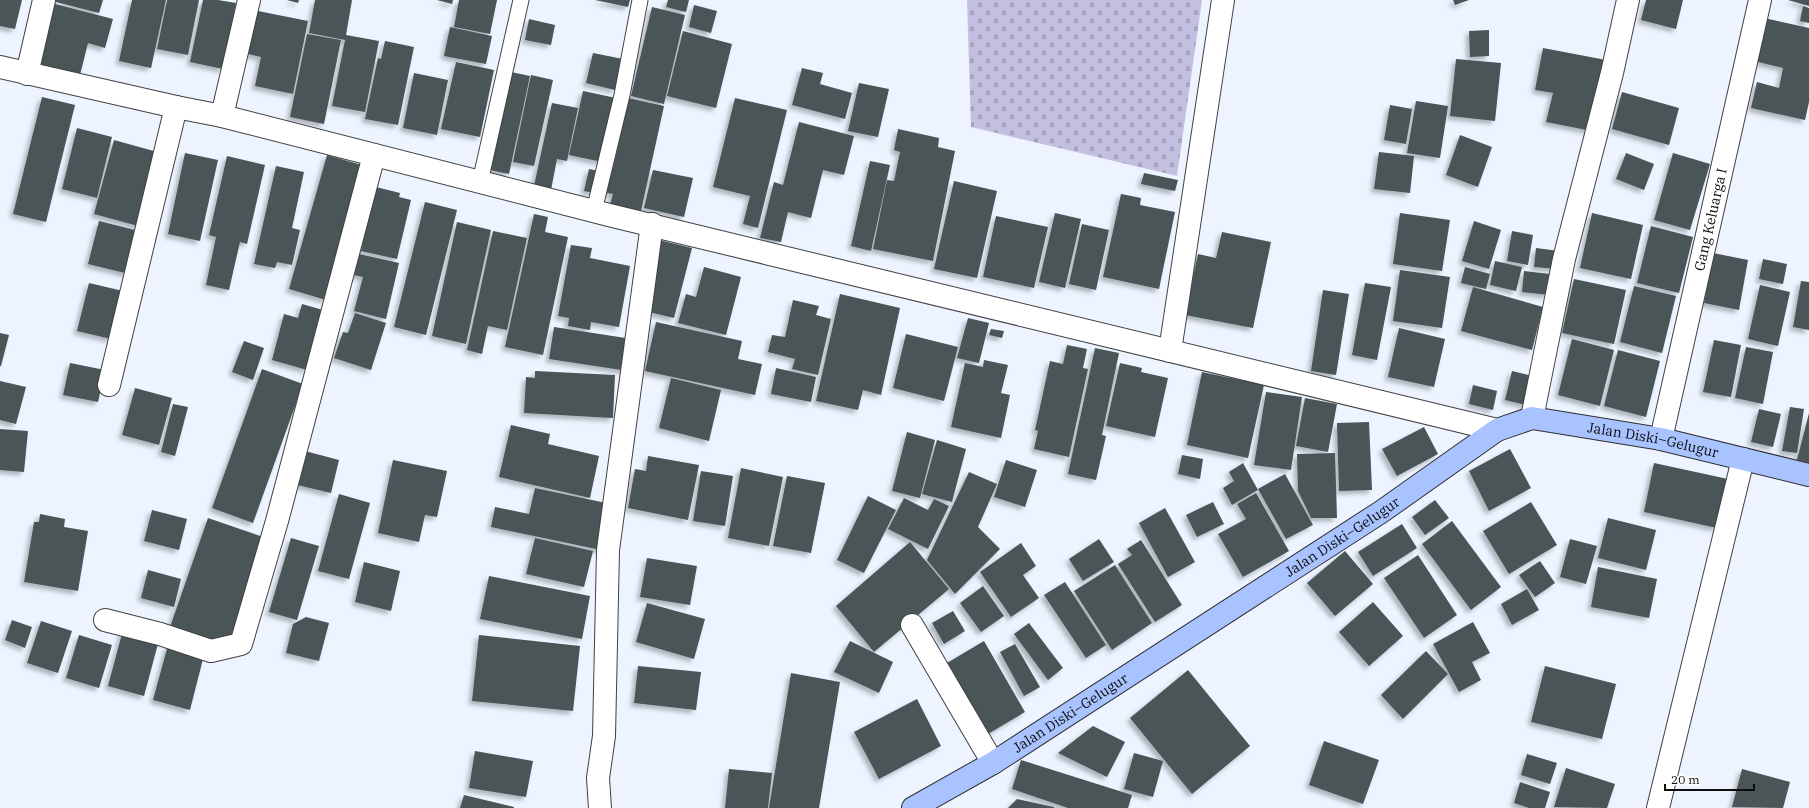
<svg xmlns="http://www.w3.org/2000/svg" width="1809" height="808" font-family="'IBM Plex Serif',serif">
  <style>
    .cemetery { fill: url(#cemetery-stones) }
    .building { fill: #495456; filter: url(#shadow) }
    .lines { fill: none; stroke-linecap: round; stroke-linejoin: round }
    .service-casing { stroke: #404040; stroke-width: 17 }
    .minor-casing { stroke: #404040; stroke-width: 24 }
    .secondary-casing { stroke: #2f2f2f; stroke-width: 24 }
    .service { stroke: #fff; stroke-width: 15 }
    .minor { stroke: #fff; stroke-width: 22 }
    .secondary { stroke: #a8c3ff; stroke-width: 22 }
    .labels { text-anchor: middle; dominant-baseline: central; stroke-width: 4; stroke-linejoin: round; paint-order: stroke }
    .street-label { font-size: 14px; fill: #0d0d0d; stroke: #fff }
  </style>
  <defs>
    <pattern id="cemetery-stones" width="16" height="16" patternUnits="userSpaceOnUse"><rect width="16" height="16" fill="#c3bfe1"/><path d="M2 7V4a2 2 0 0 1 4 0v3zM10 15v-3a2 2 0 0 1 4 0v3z" fill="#a6a3c0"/></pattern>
    <filter id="shadow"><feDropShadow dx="-3.5" dy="3.5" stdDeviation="2" flood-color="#0004"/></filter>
  </defs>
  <rect width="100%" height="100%" fill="#edf4ff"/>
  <polygon class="cemetery" points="967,0 1202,0 1177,176 971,127"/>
  <g class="building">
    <polygon points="0,0 22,0 15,29 0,26"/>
    <polygon points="53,0 103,0 99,13 52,1"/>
    <polygon points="132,0 166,0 151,68 119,61"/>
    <polygon points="167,0 199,0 188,55 157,49"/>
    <polygon points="203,0 218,0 236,3 223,69 190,62"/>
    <polygon points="287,0 299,0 298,3"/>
    <polygon points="315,0 352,0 346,35 379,41 365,112 332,106 345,40 309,33"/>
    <polygon points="437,0 453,0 452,4"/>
    <polygon points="459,0 497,0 490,34 454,27"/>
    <polygon points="595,0 630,0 628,7"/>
    <polygon points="668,0 689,0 686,12 666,7"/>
    <polygon points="1453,0 1469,0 1455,5"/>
    <polygon points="1646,0 1683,0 1676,29 1641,20"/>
    <polygon points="1788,0 1809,0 1809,6"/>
    <polygon points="51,3 113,19 105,48 88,43 80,75 36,63"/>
    <polygon points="694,5 717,11 711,33 689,27"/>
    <polygon points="1803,6 1809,8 1809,23 1800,21"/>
    <polygon points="652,7 685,15 664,104 631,96"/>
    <polygon points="253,10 308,21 293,94 255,86 261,57 244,53"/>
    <polygon points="1764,18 1809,28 1809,102 1805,120 1751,108 1757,82 1779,88 1783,68 1754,61"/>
    <polygon points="529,19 555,25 551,45 525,40"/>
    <polygon points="450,27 492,36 486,64 444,56"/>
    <polygon points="1489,30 1489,56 1470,57 1469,31"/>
    <polygon points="683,31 732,44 716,108 667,96"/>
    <polygon points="307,34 341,40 324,124 290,117"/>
    <polygon points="385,41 414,47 398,125 365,119 378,58 381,59"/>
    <polygon points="1543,48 1606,60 1592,131 1546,122 1553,93 1535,90"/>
    <polygon points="593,53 623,59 615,90 586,83"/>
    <polygon points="1456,59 1501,63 1495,121 1450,116"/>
    <polygon points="456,62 494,70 480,137 441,129"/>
    <polygon points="802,68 823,73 820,84 852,93 845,119 792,105"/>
    <polygon points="511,72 530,76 509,174 490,170"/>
    <polygon points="414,73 448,80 437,135 403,128"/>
    <polygon points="531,75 553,80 534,166 513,162"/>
    <polygon points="859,83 889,89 878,137 848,131"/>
    <polygon points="583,91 616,98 602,162 569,155"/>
    <polygon points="1622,92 1679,108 1669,145 1612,129"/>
    <polygon points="42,97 75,105 46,222 13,214"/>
    <polygon points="628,98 664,106 641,211 610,205 613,194 602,192 607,167 613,168"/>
    <polygon points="735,98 787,110 758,228 743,224 750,196 713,187"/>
    <polygon points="1416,101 1448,106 1440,158 1407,153"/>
    <polygon points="552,103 578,108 567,161 557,159 551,190 534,186"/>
    <polygon points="1390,105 1412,109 1406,144 1384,140"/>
    <polygon points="799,122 854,136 844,175 823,170 811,218 788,212 781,242 760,238 774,182 783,185"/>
    <polygon points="77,128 112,137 97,198 62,189"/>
    <polygon points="898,129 939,138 938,147 955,151 933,261 873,249 887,180 894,181 900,152 894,150"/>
    <polygon points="1460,135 1492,147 1478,187 1446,175"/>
    <polygon points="114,140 161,153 142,227 94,214"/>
    <polygon points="1379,152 1414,156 1410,193 1374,189"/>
    <polygon points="185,153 218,160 200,241 168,234"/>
    <polygon points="1626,153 1654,164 1644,190 1616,179"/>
    <polygon points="1673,153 1710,164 1690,230 1654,220"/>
    <polygon points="327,155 362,165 326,300 289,289"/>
    <polygon points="227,156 265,165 247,244 240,242 229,290 206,285 216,237 209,235"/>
    <polygon points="870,161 890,165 871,251 851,246"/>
    <polygon points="276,166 304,172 292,228 300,230 292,265 277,262 275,268 254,264"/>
    <polygon points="589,169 599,171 594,193 584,191"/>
    <polygon points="653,170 693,178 684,217 644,208"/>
    <polygon points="1144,173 1178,180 1175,191 1141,184"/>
    <polygon points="954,181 997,191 977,278 934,269"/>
    <polygon points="376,187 400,193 399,197 411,200 397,259 361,251"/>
    <polygon points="1121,194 1141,198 1140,205 1175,212 1159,289 1103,277"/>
    <polygon points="425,202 457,210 426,335 394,327"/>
    <polygon points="1055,213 1081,219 1065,288 1039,282"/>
    <polygon points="1400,213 1450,220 1442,271 1393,264"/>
    <polygon points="1592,213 1643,225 1631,279 1580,268"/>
    <polygon points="534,214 548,217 545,232 568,237 543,355 505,347"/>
    <polygon points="996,216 1048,227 1034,288 983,277"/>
    <polygon points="99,221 139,231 129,274 88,264"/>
    <polygon points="1474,221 1501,230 1489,269 1462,261"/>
    <polygon points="457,222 491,230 466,344 432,336"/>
    <polygon points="1082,224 1109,230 1096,290 1069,284"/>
    <polygon points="1651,226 1693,237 1679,293 1637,283"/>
    <polygon points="493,231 527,238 507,330 488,326 482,354 467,350"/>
    <polygon points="1512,231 1533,235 1528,265 1507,261"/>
    <polygon points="1222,232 1271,242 1253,328 1185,315 1198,254 1216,258"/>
    <polygon points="655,239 692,248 674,318 645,311"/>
    <polygon points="571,245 592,248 590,258 630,266 619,327 591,322 590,330 568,326 569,318 558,316"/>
    <polygon points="1536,248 1559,251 1557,269 1534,267"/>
    <polygon points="1713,253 1748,260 1739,310 1704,303"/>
    <polygon points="359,254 399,263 386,319 354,311 363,277 354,275"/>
    <polygon points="1763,259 1787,264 1783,284 1759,279"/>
    <polygon points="1495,261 1522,267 1516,291 1490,285"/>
    <polygon points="704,267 741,277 726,335 678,323 686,294 696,297"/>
    <polygon points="1465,267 1490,274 1486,289 1461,283"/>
    <polygon points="1400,270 1450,277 1442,328 1393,321"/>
    <polygon points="1524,271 1550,274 1549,295 1522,292"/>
    <polygon points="1574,279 1626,290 1614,344 1562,333"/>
    <polygon points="1801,281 1809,282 1809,330 1793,327"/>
    <polygon points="89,283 123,291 111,339 77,331"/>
    <polygon points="1365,283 1391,287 1377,360 1352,355"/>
    <polygon points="1760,285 1790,292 1778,346 1748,339"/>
    <polygon points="1634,286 1676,296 1662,353 1620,342"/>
    <polygon points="1473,287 1543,307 1532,350 1461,331"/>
    <polygon points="1323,290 1349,294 1336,375 1311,371"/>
    <polygon points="840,294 900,308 881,395 863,390 858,410 816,401"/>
    <polygon points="793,300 819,306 816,315 831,319 818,375 792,369 795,359 768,352 772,335 785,337"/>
    <polygon points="302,304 323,310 307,370 272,360 284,314 298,318"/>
    <polygon points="355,313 386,323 371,370 334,358 343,332 348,333"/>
    <polygon points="968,318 989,323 979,363 957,358"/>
    <polygon points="656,322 742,341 738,359 762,364 755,395 645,371"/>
    <polygon points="554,327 632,339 628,371 549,359"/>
    <polygon points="1399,328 1445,339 1434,387 1388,377"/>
    <polygon points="991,329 1004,331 1002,338 989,335"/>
    <polygon points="0,333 9,335 1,366 0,366"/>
    <polygon points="906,334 958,347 944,401 893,388"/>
    <polygon points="1572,339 1614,350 1600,406 1558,395"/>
    <polygon points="1714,340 1741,345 1731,397 1703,392"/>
    <polygon points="244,341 264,348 253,380 232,372"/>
    <polygon points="1067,345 1087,349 1083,368 1088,369 1069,457 1034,449 1038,431 1035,430 1050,361 1063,364"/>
    <polygon points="1746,347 1773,352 1763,404 1735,398"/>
    <polygon points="1095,348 1119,353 1102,435 1106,436 1096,480 1068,474"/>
    <polygon points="1618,350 1660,361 1646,417 1604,406"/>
    <polygon points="984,360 1008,365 1001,393 1010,395 1001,438 951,427 965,363 983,367"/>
    <polygon points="70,363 105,370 98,402 63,395"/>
    <polygon points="1120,363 1142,368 1141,372 1168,378 1155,437 1106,426"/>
    <polygon points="776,368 816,377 811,402 771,394"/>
    <polygon points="262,369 303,384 253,523 212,508"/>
    <polygon points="535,371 615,375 613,418 524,413 526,377 535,378"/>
    <polygon points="1512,371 1537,377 1530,406 1505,400"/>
    <polygon points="1202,372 1264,385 1248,458 1187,445"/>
    <polygon points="671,378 721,390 709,441 659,428"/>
    <polygon points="0,381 26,387 16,424 0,420"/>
    <polygon points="1473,385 1497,391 1493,410 1469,404"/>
    <polygon points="135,388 172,398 159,445 122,435"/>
    <polygon points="1266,392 1302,397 1291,470 1254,465"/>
    <polygon points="1305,398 1337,404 1328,452 1296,446"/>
    <polygon points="173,404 188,407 175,456 161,452"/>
    <polygon points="1790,407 1804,409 1797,453 1782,451"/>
    <polygon points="1759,409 1781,414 1773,447 1751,442"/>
    <polygon points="1809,413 1809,463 1797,460"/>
    <polygon points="1369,422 1372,490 1339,491 1337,423"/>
    <polygon points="511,425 550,434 548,444 599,456 590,498 499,477"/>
    <polygon points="1424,427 1438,454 1397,476 1382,449"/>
    <polygon points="0,429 28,431 24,472 0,470"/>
    <polygon points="907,432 935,440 920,498 892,491"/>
    <polygon points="937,440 966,449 952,502 922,494"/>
    <polygon points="1510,449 1531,488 1489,511 1469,471"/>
    <polygon points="301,450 339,460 331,493 293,484"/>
    <polygon points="1335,453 1337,518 1311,518 1298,491 1297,454"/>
    <polygon points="1182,455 1203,459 1200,479 1178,474"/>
    <polygon points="648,456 699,465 688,520 628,508 635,469 646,471"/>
    <polygon points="393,460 447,471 437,517 425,515 419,542 378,533"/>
    <polygon points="1006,460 1037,470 1025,507 994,497"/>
    <polygon points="1243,463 1258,490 1232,505 1223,488 1234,481 1229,472"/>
    <polygon points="1654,463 1728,479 1717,528 1644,512"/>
    <polygon points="741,468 783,477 769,546 728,538"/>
    <polygon points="701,471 733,476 725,526 693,521"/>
    <polygon points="969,472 997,484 978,527 1000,549 955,594 927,560"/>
    <polygon points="1285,474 1313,525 1286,539 1258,489"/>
    <polygon points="787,476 825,483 811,553 773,546"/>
    <polygon points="535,488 611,504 601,550 491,527 495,507 529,514"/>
    <polygon points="1256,493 1289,551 1243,577 1218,534 1246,519 1237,504"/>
    <polygon points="339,494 370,503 349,579 318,571"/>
    <polygon points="868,496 896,510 864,573 837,560"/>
    <polygon points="904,498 928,510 934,499 949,506 928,549 888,529"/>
    <polygon points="1435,500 1449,518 1425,535 1412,517"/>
    <polygon points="1213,502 1224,524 1197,537 1186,515"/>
    <polygon points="1531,502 1557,545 1509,574 1483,531"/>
    <polygon points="1165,508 1195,562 1168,577 1139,523"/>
    <polygon points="152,510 187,519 179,550 144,541"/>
    <polygon points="40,514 65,519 64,527 88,531 78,591 24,582 34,522 39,522"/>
    <polygon points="208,518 269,539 236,632 214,645 169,630"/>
    <polygon points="1608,518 1656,530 1646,570 1598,558"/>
    <polygon points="1452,521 1501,587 1471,610 1422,544"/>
    <polygon points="1402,524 1417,548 1373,576 1358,552"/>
    <polygon points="291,538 319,546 297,620 269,612"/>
    <polygon points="535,538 593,551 584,587 526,574"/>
    <polygon points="1099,539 1114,562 1083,581 1069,559"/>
    <polygon points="1570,539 1597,546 1586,584 1560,577"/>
    <polygon points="1141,540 1182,605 1155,622 1118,564 1132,555 1127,549"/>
    <polygon points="910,542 949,589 874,652 836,606"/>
    <polygon points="1021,543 1036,566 1023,575 1039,598 1011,617 980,572"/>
    <polygon points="1345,551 1373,584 1335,616 1307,583"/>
    <polygon points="1418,555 1457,615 1424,638 1384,578"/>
    <polygon points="647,558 697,566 690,605 640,597"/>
    <polygon points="1540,561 1555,583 1535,597 1519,575"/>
    <polygon points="364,562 400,571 391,611 355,602"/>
    <polygon points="1115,565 1152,623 1112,650 1074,591"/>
    <polygon points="1598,567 1657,579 1649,618 1591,607"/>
    <polygon points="148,570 181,579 174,607 141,598"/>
    <polygon points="489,576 590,596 582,639 480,619"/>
    <polygon points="1065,582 1106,645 1086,658 1044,595"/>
    <polygon points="983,586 1004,616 981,632 960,603"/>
    <polygon points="1527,589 1539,610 1512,625 1501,604"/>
    <polygon points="1373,602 1403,636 1369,666 1339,632"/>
    <polygon points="647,603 705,619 694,659 636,642"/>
    <polygon points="953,611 965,631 944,644 932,623"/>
    <polygon points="306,617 329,623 319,661 286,653 293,624"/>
    <polygon points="12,620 32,627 25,648 5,640"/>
    <polygon points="41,621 72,631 58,673 27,663"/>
    <polygon points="1473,622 1490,653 1472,662 1481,680 1459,692 1433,644"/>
    <polygon points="1029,623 1063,668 1048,680 1014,634"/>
    <polygon points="123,630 159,640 144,696 108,686"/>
    <polygon points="79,635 112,645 99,688 66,678"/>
    <polygon points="479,635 580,646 573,711 472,701"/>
    <polygon points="850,641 893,662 879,693 834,672"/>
    <polygon points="984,641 1025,712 988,734 947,663"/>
    <polygon points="1015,644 1040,687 1024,696 1000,652"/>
    <polygon points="168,645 204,655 190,710 153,700"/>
    <polygon points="1426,651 1448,674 1403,719 1381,695"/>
    <polygon points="638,666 701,672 696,710 634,703"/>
    <polygon points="1545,666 1616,684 1602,739 1531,722"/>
    <polygon points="1188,670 1250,746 1192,794 1130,718"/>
    <polygon points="791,673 840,682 819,808 769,808"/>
    <polygon points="917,699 941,746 879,779 854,732"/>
    <polygon points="1093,726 1125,742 1107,777 1058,753"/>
    <polygon points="1324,741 1379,760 1363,804 1309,785"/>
    <polygon points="475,751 533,761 526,797 469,788"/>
    <polygon points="1134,753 1163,761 1153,797 1124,789"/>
    <polygon points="1527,754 1557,763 1550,784 1521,775"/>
    <polygon points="1021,760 1132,795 1128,808 1068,808 1012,789"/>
    <polygon points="1566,768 1615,784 1607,808 1554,807"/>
    <polygon points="729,769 772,773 768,808 725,808"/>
    <polygon points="1742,769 1790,782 1783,808 1732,807"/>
    <polygon points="1520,782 1550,792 1545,808 1529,808 1514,803"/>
    <polygon points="464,795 514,807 514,808 460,808"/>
    <polygon points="1017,799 1054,807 1054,808 1008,808"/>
  </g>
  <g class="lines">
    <defs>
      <g id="service">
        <polyline points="480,182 521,0"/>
        <polyline points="594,211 622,95 640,0"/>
      </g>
      <g id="minor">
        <polyline points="0,67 176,107 222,116 613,216 1497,430"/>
        <polyline points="27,74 44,0"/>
        <polyline points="222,116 249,0"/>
        <polyline points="1170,351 1223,0"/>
        <polyline points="109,385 176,107"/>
        <polyline points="1532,418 1564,259 1612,73 1628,0"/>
        <path id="s1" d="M1661 439 1760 0"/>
        <polyline points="105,620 160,634 211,651 241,644 277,521 374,155"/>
        <polyline points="912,625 993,763"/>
        <polyline points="600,808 598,778 604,736 608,550 652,224"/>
        <polyline points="1658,808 1743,459"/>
      </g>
      <g id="secondary">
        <path id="s2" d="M913 808 993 763 1381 512 1497 430 1532 418 1661 439 1809 475"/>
      </g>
    </defs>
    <use href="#service" class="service-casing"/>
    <use href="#minor" class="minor-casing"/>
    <use href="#secondary" class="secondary-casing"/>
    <use href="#service" class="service"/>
    <use href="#minor" class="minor"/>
    <use href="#secondary" class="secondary"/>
  </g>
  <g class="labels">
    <g class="street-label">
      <text stroke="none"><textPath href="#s1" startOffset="225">Gang Keluarga I</textPath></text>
      <text stroke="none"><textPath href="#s2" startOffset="856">Jalan Diski–Gelugur</textPath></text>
      <text stroke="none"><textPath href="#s2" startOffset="508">Jalan Diski–Gelugur</textPath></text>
      <text stroke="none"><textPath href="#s2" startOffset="184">Jalan Diski–Gelugur</textPath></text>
    </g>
  </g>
  <path d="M1665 784v6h89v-6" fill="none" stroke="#0d0d0d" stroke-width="2"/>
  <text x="1671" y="784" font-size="12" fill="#0d0d0d" stroke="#ffffff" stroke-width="3" paint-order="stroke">20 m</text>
</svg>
